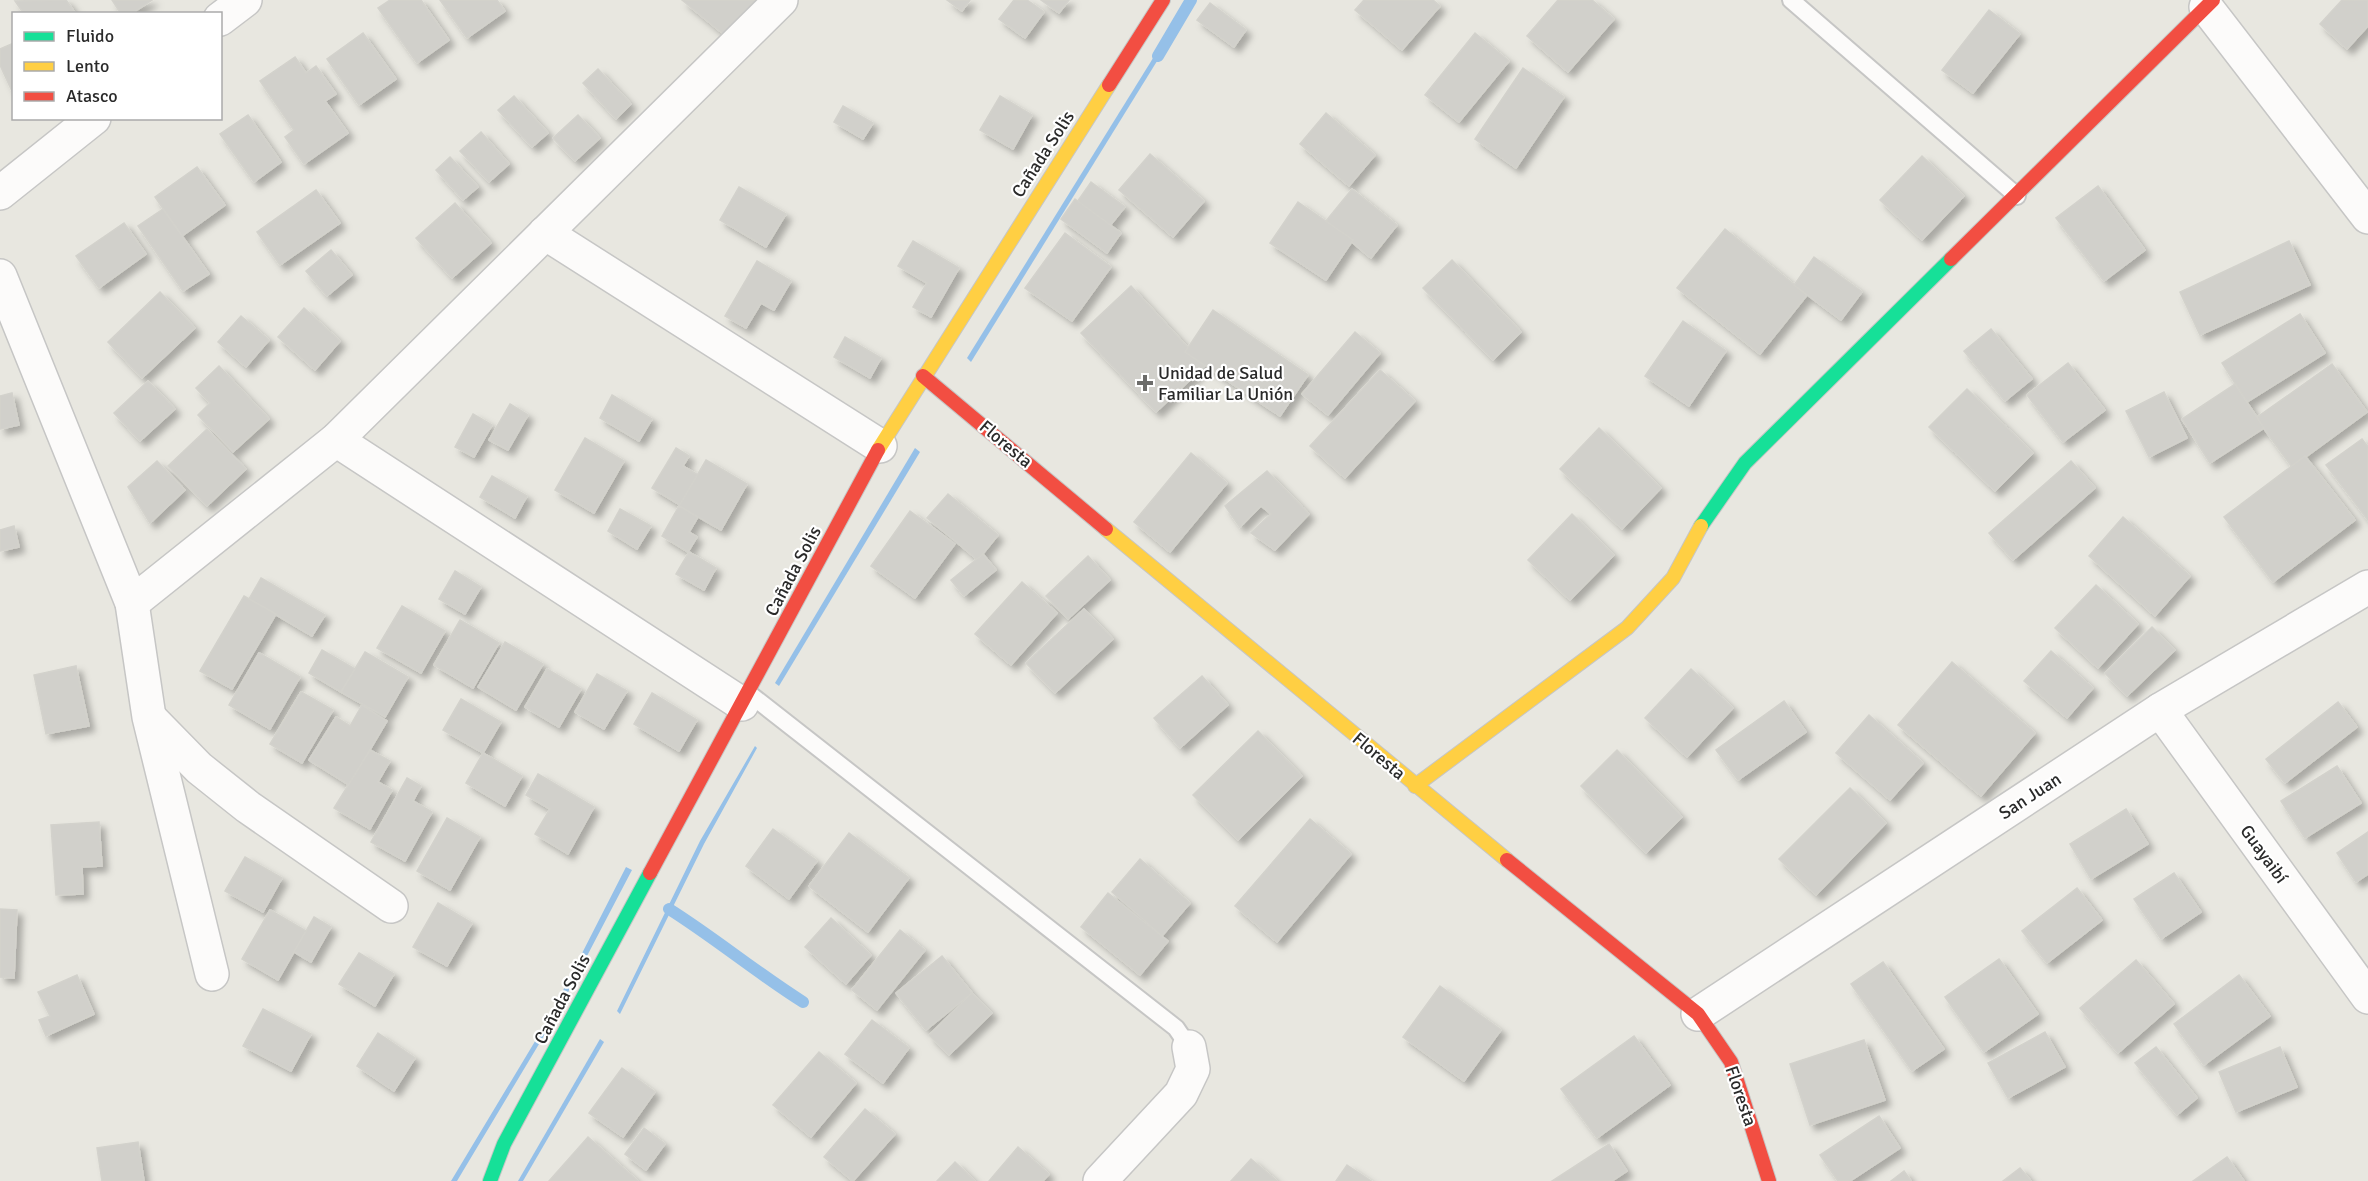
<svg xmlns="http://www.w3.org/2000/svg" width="2368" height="1181" font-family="Signika,sans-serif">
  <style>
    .water { fill: #95c0e8 }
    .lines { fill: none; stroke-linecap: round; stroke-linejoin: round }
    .stream { stroke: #95c0e8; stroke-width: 12 }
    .building { fill: #d1d0cb; stroke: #d3d2cc; stroke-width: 1.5; filter: url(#shadow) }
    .lane-casing { stroke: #c6c6c5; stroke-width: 20 }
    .street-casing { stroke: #c6c6c5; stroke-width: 36 }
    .fast-casing { stroke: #c6c6c5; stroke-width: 16 }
    .slow-casing { stroke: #c6c6c5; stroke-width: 16 }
    .jam-casing { stroke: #c6c6c5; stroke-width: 16 }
    .lane { stroke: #fcfbfa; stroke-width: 16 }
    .street { stroke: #fcfbfa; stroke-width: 33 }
    .fast { stroke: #16e098; stroke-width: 14 }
    .slow { stroke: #ffcf43; stroke-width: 14 }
    .jam { stroke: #f24e42; stroke-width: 14 }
    .poi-dot { fill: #6c6c6a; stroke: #fff; stroke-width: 2 }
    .labels { text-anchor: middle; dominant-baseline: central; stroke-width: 4.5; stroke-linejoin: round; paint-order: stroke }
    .street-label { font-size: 18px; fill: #2a2a2a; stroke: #fff }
    .poi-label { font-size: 18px; fill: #2a2a2a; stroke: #fff; text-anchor: start }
  </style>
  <defs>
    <filter id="shadow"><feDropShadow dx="5.5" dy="5.5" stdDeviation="3" flood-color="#0004"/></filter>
  </defs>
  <rect width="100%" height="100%" fill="#e8e7e0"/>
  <g class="water">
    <polygon points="1163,42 1167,45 971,362 967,358"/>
    <polygon points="915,448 920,452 779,686 775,683"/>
    <polygon points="755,746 757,748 704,844 620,1014 617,1011 700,841"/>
    <polygon points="626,867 632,870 554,1019 457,1181 451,1181 549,1018"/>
    <polygon points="600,1039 604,1042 523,1181 518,1181"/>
  </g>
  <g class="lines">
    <g class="stream">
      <polyline points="1158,56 1191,0"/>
      <path d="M669 909C715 938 757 973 803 1002"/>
    </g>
  </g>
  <g class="building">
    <polygon points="66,0 76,14 24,14 15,1"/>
    <polygon points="112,0 152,0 131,14 121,14"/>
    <polygon points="390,0 421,0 449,40 417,63 378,8"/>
    <polygon points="440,0 497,0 505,11 467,38"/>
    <polygon points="682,0 761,0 726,36"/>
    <polygon points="947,0 970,0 962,11"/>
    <polygon points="1014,0 1027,0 1044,12 1025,38 999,19"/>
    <polygon points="1041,0 1069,0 1059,13"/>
    <polygon points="1364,0 1433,0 1440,6 1402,50 1355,10"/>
    <polygon points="1558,0 1592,0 1614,19 1568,72 1527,36"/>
    <polygon points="2342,0 2368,0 2368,26 2347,49 2320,24"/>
    <polygon points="1210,3 1246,30 1234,47 1197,20"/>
    <polygon points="1989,10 2020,34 1973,93 1942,70"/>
    <polygon points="363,33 396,79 359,105 327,59"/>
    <polygon points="1475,33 1509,61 1459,122 1425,95"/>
    <polygon points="14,43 14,90 12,91 0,65 0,49"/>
    <polygon points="295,57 306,73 316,66 336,94 325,101 348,133 304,164 285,137 294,130 260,81"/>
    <polygon points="1523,68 1564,97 1516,168 1475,139"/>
    <polygon points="598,69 631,104 616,119 583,83"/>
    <polygon points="514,96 548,133 532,147 498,110"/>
    <polygon points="1000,96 1032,115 1013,149 980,130"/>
    <polygon points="843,106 873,123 863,139 834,122"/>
    <polygon points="1326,113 1375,155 1349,186 1300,144"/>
    <polygon points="248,115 281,162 254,182 220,134"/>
    <polygon points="578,115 600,138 575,161 553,138"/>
    <polygon points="481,132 509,164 489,182 460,151"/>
    <polygon points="1150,154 1204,201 1173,237 1119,190"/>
    <polygon points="1922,156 1964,196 1922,240 1880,200"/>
    <polygon points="450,157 478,187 463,200 436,170"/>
    <polygon points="197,167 225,205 182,236 155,197"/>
    <polygon points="1091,182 1125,207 1109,227 1077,202"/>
    <polygon points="2098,186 2145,250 2104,281 2056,218"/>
    <polygon points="739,187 786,214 766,247 720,220"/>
    <polygon points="1352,189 1397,225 1371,258 1326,221"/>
    <polygon points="316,190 340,223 280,265 257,232"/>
    <polygon points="1075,199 1121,233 1107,253 1061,219"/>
    <polygon points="1298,202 1353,240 1326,280 1270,243"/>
    <polygon points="455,203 491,243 452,278 416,238"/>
    <polygon points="163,209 209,274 183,291 138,226"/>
    <polygon points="124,223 146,254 99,288 76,256"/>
    <polygon points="1725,229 1807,295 1760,354 1677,288"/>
    <polygon points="1065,233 1111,267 1072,321 1025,288"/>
    <polygon points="913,241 959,268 931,317 913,307 927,283 898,266"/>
    <polygon points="2289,241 2310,285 2200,335 2180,292"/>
    <polygon points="331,250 352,275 327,296 306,271"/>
    <polygon points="1814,257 1862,292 1841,320 1794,285"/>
    <polygon points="1452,260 1521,332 1493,360 1423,288"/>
    <polygon points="757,261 791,281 774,310 761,303 746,328 725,316"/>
    <polygon points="1131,286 1205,366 1156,412 1081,333"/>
    <polygon points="160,292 195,328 142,378 108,342"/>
    <polygon points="304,308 340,341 315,370 278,337"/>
    <polygon points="1213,310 1308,375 1280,416 1185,352"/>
    <polygon points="2300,314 2325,353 2247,402 2222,363"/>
    <polygon points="241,316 269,340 246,367 218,342"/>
    <polygon points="1683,321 1726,351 1689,406 1645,376"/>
    <polygon points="1991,329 2032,379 2005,401 1964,351"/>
    <polygon points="1355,332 1380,353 1328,415 1302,394"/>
    <polygon points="845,337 881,358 870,378 834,357"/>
    <polygon points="2068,363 2105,410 2063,442 2027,395"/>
    <polygon points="2332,364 2367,412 2292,467 2256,418"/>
    <polygon points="219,366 269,419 233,452 198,415 210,403 196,388"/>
    <polygon points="1380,370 1415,401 1345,478 1310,446"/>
    <polygon points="148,381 175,409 140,441 114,413"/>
    <polygon points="2235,384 2264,428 2210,463 2182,419"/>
    <polygon points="1967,389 2033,453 1995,491 1929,427"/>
    <polygon points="2164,392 2187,438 2149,457 2126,411"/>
    <polygon points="12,393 19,425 0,429 0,396"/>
    <polygon points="612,395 652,419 639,441 600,418"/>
    <polygon points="510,404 528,415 508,450 489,440"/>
    <polygon points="473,414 492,425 474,457 455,447"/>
    <polygon points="1599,428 1661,488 1622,529 1560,469"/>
    <polygon points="207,429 246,469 207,506 168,466"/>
    <polygon points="585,438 624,461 594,513 555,490"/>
    <polygon points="2362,439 2368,447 2368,520 2326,465"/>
    <polygon points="676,448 689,456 683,466 698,475 680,505 652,488"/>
    <polygon points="1191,453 1227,483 1170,552 1134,522"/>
    <polygon points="2305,456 2355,520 2273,582 2224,517"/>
    <polygon points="706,460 747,484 721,530 679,506"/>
    <polygon points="157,461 185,490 150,523 128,487"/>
    <polygon points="2071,461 2095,488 2013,560 1989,533"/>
    <polygon points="1267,471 1309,514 1275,550 1251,533 1271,514 1261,506 1240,527 1225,506"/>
    <polygon points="492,476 527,496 515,518 480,497"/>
    <polygon points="948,494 998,535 978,560 927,518"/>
    <polygon points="679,506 698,517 689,532 697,537 688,552 662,536"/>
    <polygon points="620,509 651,526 637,549 608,531"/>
    <polygon points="910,511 955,544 915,598 871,566"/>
    <polygon points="1572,514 1614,555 1570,600 1528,560"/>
    <polygon points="2123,517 2190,576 2155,616 2089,556"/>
    <polygon points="14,526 19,547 0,551 0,530"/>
    <polygon points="689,552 716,568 704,590 676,574"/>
    <polygon points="983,554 996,570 964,596 951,580"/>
    <polygon points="1088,556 1110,580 1068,619 1046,596"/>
    <polygon points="455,571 481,587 465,614 439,599"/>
    <polygon points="261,578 325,615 312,636 249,599"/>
    <polygon points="1022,582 1057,613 1011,665 975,634"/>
    <polygon points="2096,585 2138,624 2098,668 2055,628"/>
    <polygon points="244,596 276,614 232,689 200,671"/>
    <polygon points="402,606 445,631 421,673 377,648"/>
    <polygon points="1084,609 1113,639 1055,693 1026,663"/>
    <polygon points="460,620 499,643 473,688 434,665"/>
    <polygon points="2152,627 2175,650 2127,696 2105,673"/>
    <polygon points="505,642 543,664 516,710 478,687"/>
    <polygon points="322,650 355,669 341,692 309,673"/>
    <polygon points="2051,651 2093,688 2067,718 2024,681"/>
    <polygon points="365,652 408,677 385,717 341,692"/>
    <polygon points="259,653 300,677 270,729 229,705"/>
    <polygon points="1952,662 2035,733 1981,796 1898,725"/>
    <polygon points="76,666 89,726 46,734 34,675"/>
    <polygon points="547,669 581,689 559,727 525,707"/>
    <polygon points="1691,669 1733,708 1687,757 1645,718"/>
    <polygon points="597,674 627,691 604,729 575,712"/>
    <polygon points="1202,676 1228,705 1180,748 1154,718"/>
    <polygon points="301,692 333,710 302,763 270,744"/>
    <polygon points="652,693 697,720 679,751 634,724"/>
    <polygon points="461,699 501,722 483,753 443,730"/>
    <polygon points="1784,701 1806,732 1738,780 1716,750"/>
    <polygon points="2338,702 2357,727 2285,783 2266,759"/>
    <polygon points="362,705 387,721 349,785 309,760 336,717 350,726"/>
    <polygon points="1869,715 1923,763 1890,800 1836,753"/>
    <polygon points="1258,731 1302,776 1238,840 1193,795"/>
    <polygon points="370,750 390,761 378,782 392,790 370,829 334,808"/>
    <polygon points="1617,750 1682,817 1646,853 1581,786"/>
    <polygon points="483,753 522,776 505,806 466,783"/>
    <polygon points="2337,766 2361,803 2305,838 2281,801"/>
    <polygon points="538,774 594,807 568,854 535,834 550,809 526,795"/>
    <polygon points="407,778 421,786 413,801 432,812 405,861 371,842"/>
    <polygon points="1850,788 1886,823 1816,895 1779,859"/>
    <polygon points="2126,809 2148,844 2091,879 2070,844"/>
    <polygon points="447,818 480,837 450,890 417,871"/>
    <polygon points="1310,819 1351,854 1277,942 1235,906"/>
    <polygon points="99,822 102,866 82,867 83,894 56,895 51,825"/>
    <polygon points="773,829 817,861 789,899 746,866"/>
    <polygon points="2368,832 2368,874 2356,882 2337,853"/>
    <polygon points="849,833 909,878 868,932 809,886"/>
    <polygon points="245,857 282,878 263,912 225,891"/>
    <polygon points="1140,859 1190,903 1162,936 1112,892"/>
    <polygon points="2174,873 2201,912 2161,939 2134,899"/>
    <polygon points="2077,888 2102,920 2047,963 2022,931"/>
    <polygon points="1108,893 1168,941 1140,975 1081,927"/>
    <polygon points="438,903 472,923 447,966 413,947"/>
    <polygon points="0,909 17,910 14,978 0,977"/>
    <polygon points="270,910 306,931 278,980 242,959"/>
    <polygon points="314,917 331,927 311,962 294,952"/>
    <polygon points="831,918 871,955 846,984 805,947"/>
    <polygon points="900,930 925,950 877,1010 852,990"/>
    <polygon points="359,953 394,974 375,1006 339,984"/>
    <polygon points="942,956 972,993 926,1030 896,993"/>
    <polygon points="1999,959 2038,1014 1984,1052 1945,997"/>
    <polygon points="2136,960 2174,1004 2118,1053 2080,1008"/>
    <polygon points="1883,962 1944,1049 1912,1071 1851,984"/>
    <polygon points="77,975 94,1014 46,1036 39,1020 50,1016 38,992"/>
    <polygon points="2239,975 2270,1016 2204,1065 2174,1024"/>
    <polygon points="1440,986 1501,1030 1464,1081 1403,1037"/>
    <polygon points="972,993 992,1013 949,1055 929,1035"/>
    <polygon points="263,1009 311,1034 291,1071 243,1046"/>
    <polygon points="872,1020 909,1048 883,1083 845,1054"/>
    <polygon points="2045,1032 2065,1067 2008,1098 1988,1063"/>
    <polygon points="378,1033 415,1058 394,1091 357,1066"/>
    <polygon points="1634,1036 1670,1085 1597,1138 1561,1089"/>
    <polygon points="1864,1040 1885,1100 1810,1125 1790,1064"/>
    <polygon points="2156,1047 2197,1098 2177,1115 2135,1063"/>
    <polygon points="2280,1047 2297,1087 2236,1112 2219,1072"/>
    <polygon points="819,1052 856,1083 811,1137 773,1105"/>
    <polygon points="622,1068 655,1092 623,1137 589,1113"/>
    <polygon points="865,1109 895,1134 853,1181 824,1157"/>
    <polygon points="1879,1116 1900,1148 1850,1181 1838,1181 1820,1155"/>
    <polygon points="644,1128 665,1144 646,1170 625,1154"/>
    <polygon points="588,1137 638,1181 549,1181"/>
    <polygon points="138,1142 144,1181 102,1181 97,1148"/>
    <polygon points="1609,1144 1627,1171 1612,1181 1552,1181"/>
    <polygon points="1018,1147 1049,1174 1043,1181 989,1181"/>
    <polygon points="2227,1157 2244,1181 2193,1181"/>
    <polygon points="1251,1159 1277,1181 1231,1181"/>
    <polygon points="955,1162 975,1181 937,1181"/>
    <polygon points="1347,1165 1371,1181 1336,1181"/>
    <polygon points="2020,1168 2031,1181 2003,1181"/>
    <polygon points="1904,1171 1911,1181 1891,1181"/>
  </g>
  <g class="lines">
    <defs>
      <g id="lane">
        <polyline points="1791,0 2017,196"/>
        <polyline points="747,692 1176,1028 1189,1047"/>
      </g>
      <g id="street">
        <polyline points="2206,7 2368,217"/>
        <polyline points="220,19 245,0"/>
        <polyline points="0,193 94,118"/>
        <polyline points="545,233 880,446"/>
        <polyline points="0,276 132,603 149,717 212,974"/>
        <polyline points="336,440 742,704"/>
        <polyline points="132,603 336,440 781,0"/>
        <polyline points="2160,710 2368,997"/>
        <polyline points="150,718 199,768 248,807 391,906"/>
        <polyline points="1698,1014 2160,710 2368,587"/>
        <polyline points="1100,1181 1181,1094 1193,1069 1189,1047"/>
      </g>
      <g id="fast">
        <polyline points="1701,526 1745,463 1951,259"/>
        <polyline points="490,1181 504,1144 650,873"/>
      </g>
      <g id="slow">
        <polyline points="878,450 1109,85"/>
        <polyline points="1106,529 1507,860"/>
        <polyline points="1415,786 1627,628 1673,578 1701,526"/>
      </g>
      <g id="jam">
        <polyline points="1109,85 1163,0"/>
        <polyline points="1951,259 2213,0"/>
        <polyline points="923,376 1106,529"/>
        <polyline points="1507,860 1698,1014 1731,1062 1769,1181"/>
        <polyline points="650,873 878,450"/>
      </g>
    </defs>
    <use href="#lane" class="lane-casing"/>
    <use href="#street" class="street-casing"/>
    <use href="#fast" class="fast-casing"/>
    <use href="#slow" class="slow-casing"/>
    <use href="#jam" class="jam-casing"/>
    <use href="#lane" class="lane"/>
    <use href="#street" class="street"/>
    <use href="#fast" class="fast"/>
    <use href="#slow" class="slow"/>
    <use href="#jam" class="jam"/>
  </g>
  <path class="poi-dot" d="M1142 374h6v6h6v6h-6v6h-6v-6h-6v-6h6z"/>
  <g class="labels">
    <g class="street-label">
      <text transform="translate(1043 154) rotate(-57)">Cañada Solis</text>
      <text transform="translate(1006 444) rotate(40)">Floresta</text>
      <text transform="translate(793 571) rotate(-62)">Cañada Solis</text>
      <text transform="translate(1379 756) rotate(40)">Floresta</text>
      <text transform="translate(2030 796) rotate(-33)">San Juan</text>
      <text transform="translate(2264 854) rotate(54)">Guayaibí</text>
      <text transform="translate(562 999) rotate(-62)">Cañada Solis</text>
      <text transform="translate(1741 1096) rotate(71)">Floresta</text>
    </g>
    <g class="poi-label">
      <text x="1158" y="373">Unidad de Salud<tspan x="1158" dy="21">Familiar La Unión</tspan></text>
    </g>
  </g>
  <rect x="12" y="12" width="210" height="108" fill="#ffffff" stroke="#aaaaaa" stroke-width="1.5"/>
  <rect x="24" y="32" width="30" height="9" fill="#16e098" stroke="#aaaaaa" stroke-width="1.5"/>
  <text x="66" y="42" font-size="18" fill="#2a2a2a">Fluido</text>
  <rect x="24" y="62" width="30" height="9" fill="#ffcf43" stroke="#aaaaaa" stroke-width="1.5"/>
  <text x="66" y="72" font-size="18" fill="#2a2a2a">Lento</text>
  <rect x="24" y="92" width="30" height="9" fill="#f24e42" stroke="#aaaaaa" stroke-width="1.5"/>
  <text x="66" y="102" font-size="18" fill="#2a2a2a">Atasco</text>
</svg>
